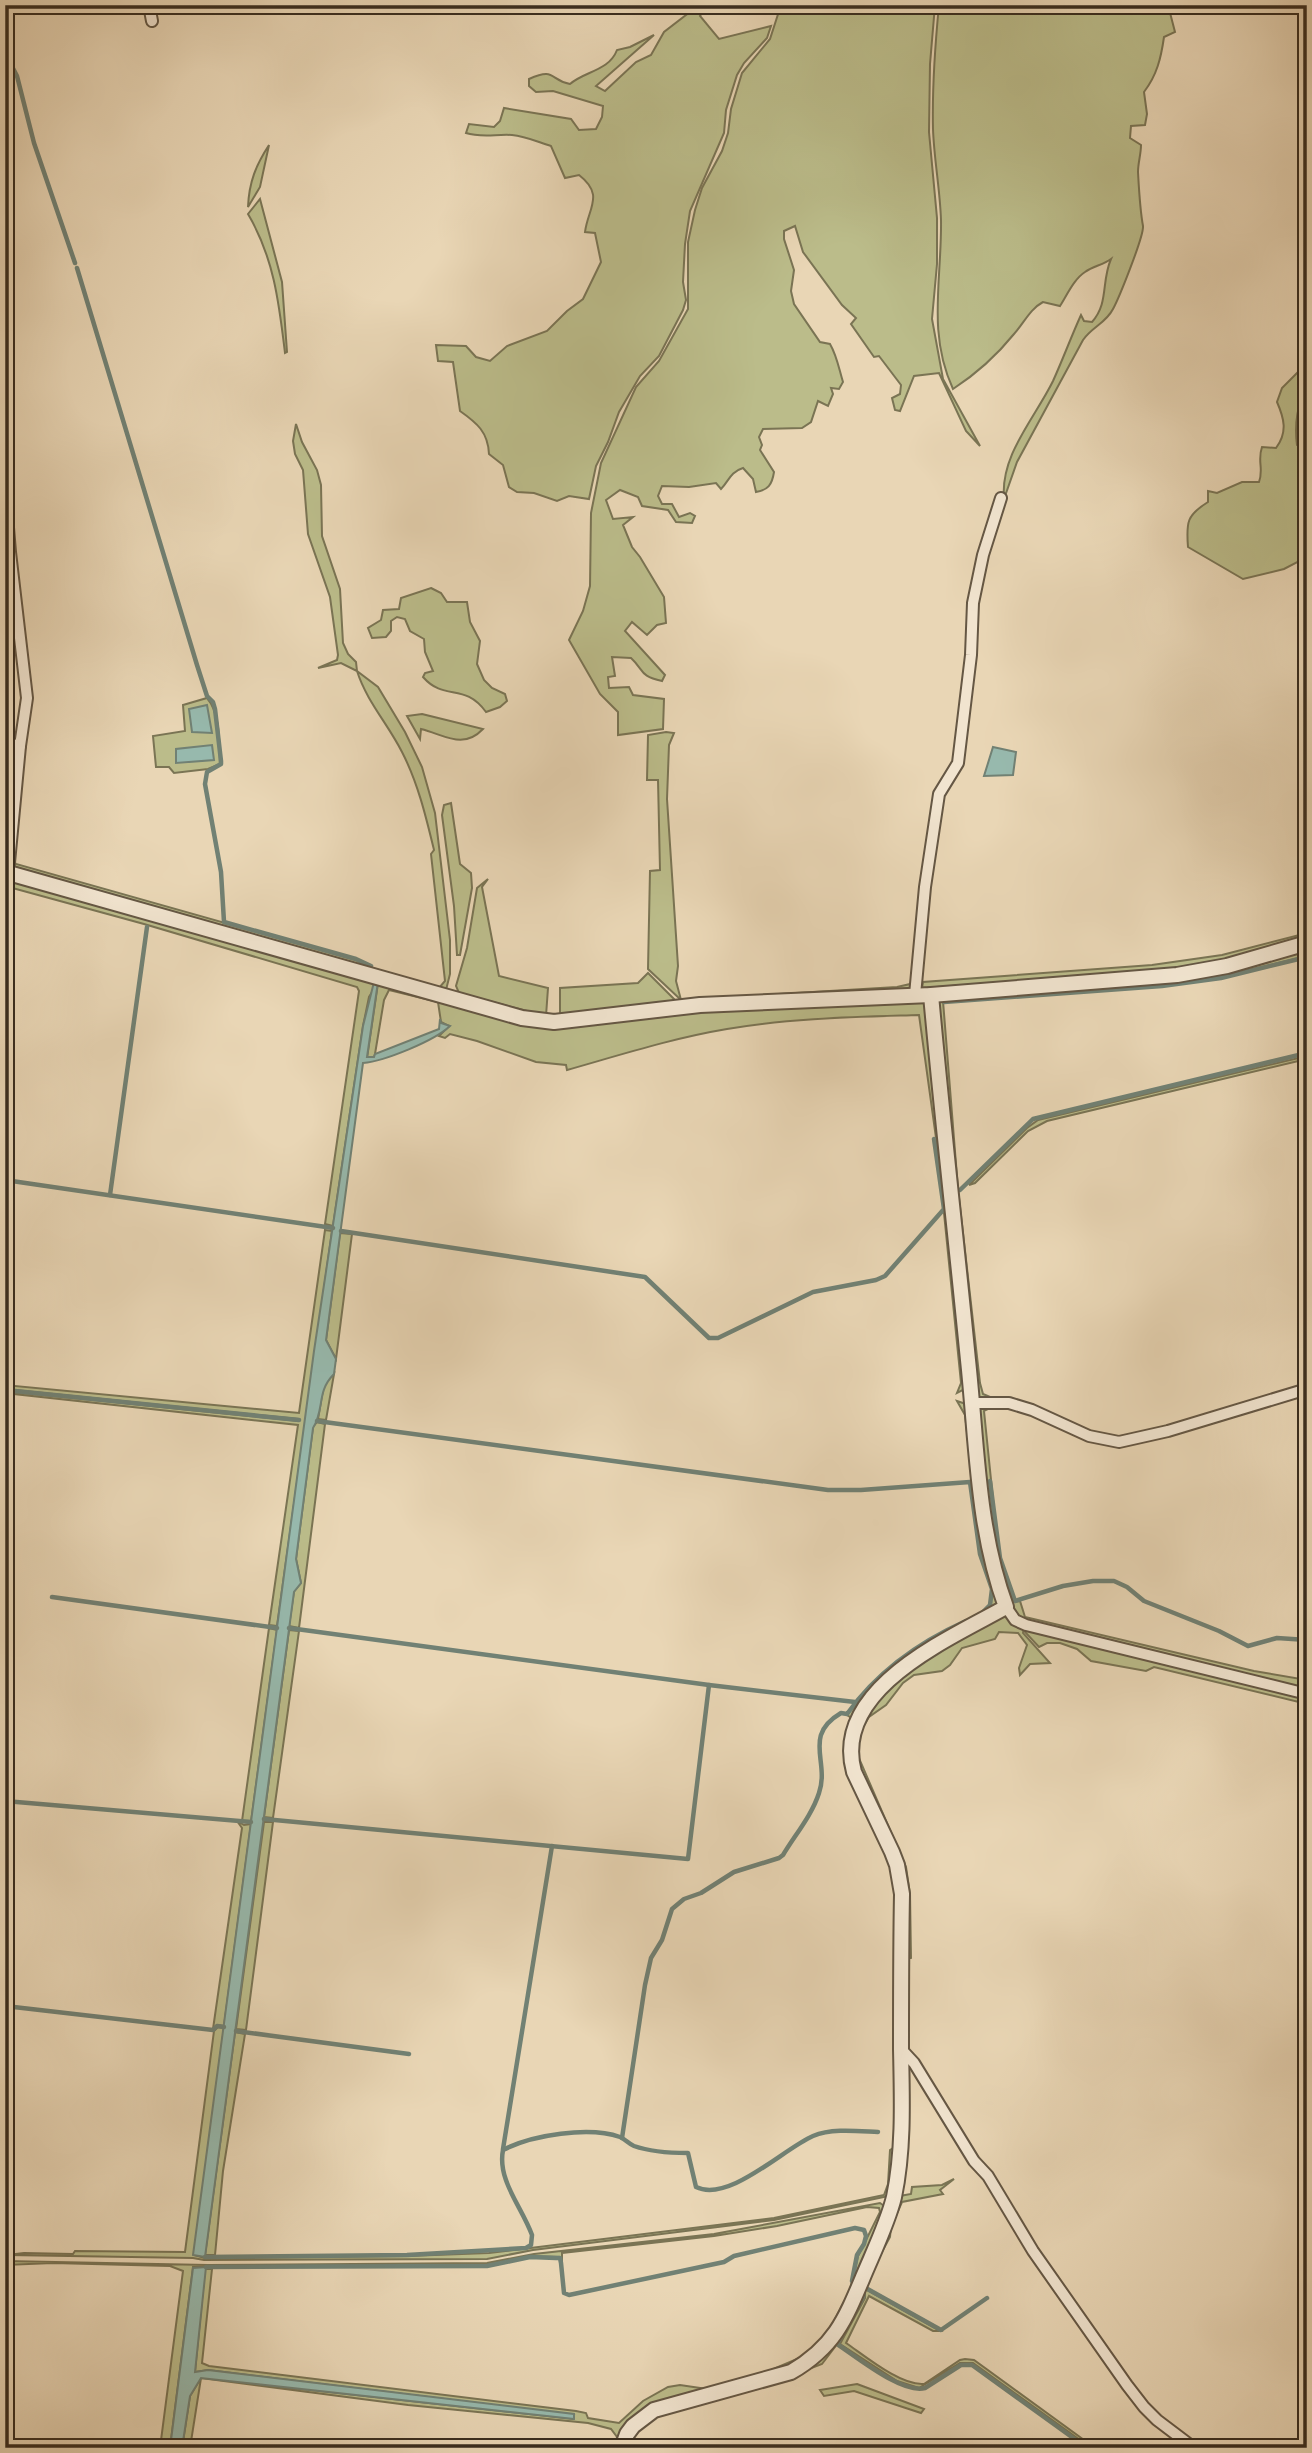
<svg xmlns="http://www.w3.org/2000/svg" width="1312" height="2453" font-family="'Old Standard TT',serif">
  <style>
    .green { fill: #bbbc8a; stroke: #7a7454; stroke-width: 2 }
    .water { fill: #97b9ad; stroke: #718174; stroke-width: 2 }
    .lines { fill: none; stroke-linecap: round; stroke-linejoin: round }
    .stream { stroke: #718174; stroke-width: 4.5 }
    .minor-casing { stroke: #655744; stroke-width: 14 }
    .tertiary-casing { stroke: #655744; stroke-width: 18 }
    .minor { stroke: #f1e4cf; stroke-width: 10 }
    .tertiary { stroke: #f1e4cf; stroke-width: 14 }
  </style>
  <rect width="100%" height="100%" fill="#e9d6b5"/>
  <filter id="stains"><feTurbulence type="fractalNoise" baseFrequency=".00286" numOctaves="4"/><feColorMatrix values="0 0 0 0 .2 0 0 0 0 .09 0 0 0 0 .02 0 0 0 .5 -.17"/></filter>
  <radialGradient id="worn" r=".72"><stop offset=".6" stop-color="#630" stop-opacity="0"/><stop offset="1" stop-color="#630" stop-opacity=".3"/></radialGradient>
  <g class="green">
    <path d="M699 5H702L704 10 700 16 719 39 771 26 767 38 744 63 737 75 726 110 724 133 690 211 685 244 683 282 686 300 683 310 659 356 640 376 619 412 608 442 596 466 589 499 569 496 557 501 534 493 517 492 509 487 503 465 489 454C488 432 477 423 460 411L453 362 438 361 436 345 466 346 476 357 490 361 507 346 547 331 567 311 583 299 601 262 595 233 585 232C588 208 605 195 579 175L565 178 551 146C538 142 525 136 512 135 496 134 481 138 466 133L469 124 494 127 500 121 504 108 571 119 579 130 596 129 602 117 603 106 553 91 536 92 529 86V79C556 67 549 80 570 84 585 71 609 71 617 50L630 47 654 35 596 86 605 91 636 62 651 55 664 32Z"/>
    <path d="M781 5H935L930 64 929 132 937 218V264L932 319 943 379 980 446 966 431 939 373 914 376 900 411 895 410 892 398 900 394 901 385 879 356 874 357 851 324 856 318 842 305 803 252 795 226 784 231V239L794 270 791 291 794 304 820 342 830 344C837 356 839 369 843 382L839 389 831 388 833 394 828 406 818 401 811 422 802 428 763 429 759 437 762 445 760 450 774 472C772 485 768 490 756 492L753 479 743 468C730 472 729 481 721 489L716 483 689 487 662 486 658 496 662 504H672L679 517 690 513 695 516 692 523 676 522 668 510 642 506 638 497 620 490 606 500 613 519 633 517 623 525 632 547 640 557 664 597 666 623 657 625 647 635 632 622 625 631 665 675 662 681C639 676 645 671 631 658L612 657 615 676 608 677 609 688 629 687 633 695 664 699 663 729 618 735V712L600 694 569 640 583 611 590 586 591 513 601 463 636 387 659 361 688 309V242L695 210 702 188 722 151 728 133 731 109 742 73 770 39Z"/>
    <path d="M939 5H1168L1175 32 1164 37C1161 58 1157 75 1144 92L1147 114 1145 125 1131 126 1130 138 1141 145C1141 154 1138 163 1138 172 1139 190 1140 210 1143 226 1144 236 1119 298 1113 309 1106 323 1092 327 1083 340L1017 462 1004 499C1000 455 1035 418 1053 381 1063 359 1071 337 1081 315L1084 321 1092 322C1109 303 1101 282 1111 259 1103 265 1093 266 1085 272 1074 279 1067 295 1060 306L1043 302C1030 309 1024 323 1014 334 997 355 976 374 953 389 927 333 942 279 941 220 940 189 934 159 933 129 932 87 935 46 939 5Z"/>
    <path d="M269 145 260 187 248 207C249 182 256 165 269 145Z"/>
    <path d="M260 199 282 282 287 352 285 353C279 303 274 258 248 214Z"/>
    <path d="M1307 363C1307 369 1308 379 1306 385 1298 406 1294 422 1297 445L1307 447V561L1303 559 1284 569 1243 579 1188 547C1186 522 1187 515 1208 502V491L1217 493 1242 482H1259C1264 469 1257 461 1262 447L1276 448C1288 432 1284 418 1277 402L1282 388Z"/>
    <path d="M296 424 302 442 317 470 321 485 322 536 340 589 343 643 348 654 356 662 357 671 378 687 405 732 422 767 435 813 450 940V974L445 994 11 867 12 858 16 864 356 960 372 968 439 988 445 981 431 854 434 850C426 817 418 783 402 752 388 724 367 702 357 671L341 663 318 668 337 660 338 655 330 597 308 534 303 470 295 454 293 441Z"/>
    <path d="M431 588 441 593 447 602H467L470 622 480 641 477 664 484 680 492 688 505 694 507 701 500 707 486 712C464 682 445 702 423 677L425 673 433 671 425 652 424 639 410 631 405 619 397 617 391 621V631L386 637 372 638 368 628 381 620 383 610 399 609 401 598Z"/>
    <path d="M207 698C221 714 219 744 220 764L208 769 174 773 169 767H156L153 736 185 731 183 705Z"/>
    <path d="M422 714 483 729C463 750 445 735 421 729L420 739 407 716Z"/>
    <polygon points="666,732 674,733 669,745 667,799 678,966 676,981 681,1000 897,987 910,984 912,981 914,990 681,1000 648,969 650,871 660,870 658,780 647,780 648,735"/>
    <polygon points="451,803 460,864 471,873 472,888 460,955 457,955 454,906 442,815 444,805"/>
    <path d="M5 875 522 1020 924 1001 928 1011 965 1389 957 1393 961 1383 944 1213 946 1210 919 1015C856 1017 790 1018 727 1029 673 1038 620 1055 567 1070L566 1065 536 1062 477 1041 450 1034 445 1038 439 1036 449 1026 441 1022 438 1002 389 990 384 1000 375 1054 374 1057 367 1058 378 983 369 997 363 1026 333 1226 325 1224 359 991 357 987 144 924 5 886Z"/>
    <polygon points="488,879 482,887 499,976 548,988 546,1016 459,993 456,986 467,948 477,888"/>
    <polygon points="1307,933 1307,940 1227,962 1167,971 922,988 923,982 1152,965 1222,955"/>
    <polygon points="1307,947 1307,956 1221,977 1163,984 943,1001 958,1189 980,1383 983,1394 997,1400 978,1397 935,1006 943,996 1176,977"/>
    <polygon points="648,973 680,1005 560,1015 560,988 638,983"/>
    <polygon points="1307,1056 1307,1059 1047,1121 1028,1131 975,1183 969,1185 1027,1128 1038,1120"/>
    <polygon points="325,1230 332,1231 277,1626 269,1625 298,1425 5,1393 5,1391 298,1421 298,1419 5,1389 5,1385 299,1413"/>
    <polygon points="340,1233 352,1234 336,1359 326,1340"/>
    <polygon points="334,1374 326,1420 318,1419 324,1384"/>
    <polygon points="957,1401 966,1404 997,1602 993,1610 949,1633 853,1719 847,1715 868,1688 898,1663 938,1635 980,1616 990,1605 993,1589 981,1554 965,1415"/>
    <path d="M1010 1406 1121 1446C1082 1447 1014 1392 984 1411L999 1558 1011 1598 1015 1602 1020 1601 1025 1617 1254 1671 1307 1680V1691L1037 1624 1013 1614 995 1558 977 1412 981 1408Z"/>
    <polygon points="317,1422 325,1424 299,1628 289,1626 294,1591 301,1583 296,1559 313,1427"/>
    <polygon points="1004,1613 1024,1627 1023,1633 1050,1663 1030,1664 1020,1675 1019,1668 1027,1645 1018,1633 999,1632 995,1639 962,1648 950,1665 942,1671 914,1675 903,1683 886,1705 869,1717 858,1735 858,1756 906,1867 910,1894 911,1958 904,1959 904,1900 855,1770 856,1727 898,1677 919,1660"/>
    <polygon points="1026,1627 1307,1699 1307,1704 1154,1667 1146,1671 1091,1661 1077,1649 1060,1643 1047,1643 1039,1647 1025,1632"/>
    <polygon points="269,1628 277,1630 251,1822 242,1821"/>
    <polygon points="289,1630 299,1631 273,1818 264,1817"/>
    <polygon points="237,1821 244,1825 251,1824 224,2026 217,2025 213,2029 242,1828"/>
    <polygon points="264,1822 273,1822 246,2030 236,2029"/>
    <polygon points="218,2027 224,2028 194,2255 205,2258 407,2256 489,2253 774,2218 884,2195 888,2184 890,2150 895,2147 889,2196 774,2220 533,2250 487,2259 204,2260 193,2258 7,2255 24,2253 73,2254 75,2251 185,2252 214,2031"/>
    <polygon points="235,2032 245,2034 223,2171 215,2255 205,2255"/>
    <polygon points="954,2179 940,2190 943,2194 902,2202 891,2227 890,2237 864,2285 862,2297 841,2339 822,2364 765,2386 656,2417 642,2427 631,2441 630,2436 655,2413 820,2357 900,2196 911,2194 912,2187 942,2185"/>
    <polygon points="880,2203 887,2208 883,2219 844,2311 830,2336 816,2352 790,2369 652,2408 631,2424 624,2433 619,2448 615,2448 617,2437 611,2429 588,2423 408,2405 201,2378 190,2448 182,2448 190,2396 201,2378 573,2419 574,2415 208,2370 195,2372 205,2269 212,2269 202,2363 209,2366 576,2411 586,2413 588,2418 619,2423 643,2401 668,2387 680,2385 707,2389 764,2373 809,2354 831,2327 850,2290 858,2256 880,2212 879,2208 867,2207 777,2226 714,2236 562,2253 562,2262 560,2257 530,2256 487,2265 193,2267 170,2448 160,2448 183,2271 170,2266 53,2263 5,2265 5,2261 208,2265 487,2263 534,2254 714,2234"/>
    <path d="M865 2289 940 2331H933L869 2296 846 2343C865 2356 901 2386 924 2384L960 2360 965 2359 974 2360 1095 2448H1091L973 2363H960L919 2388 897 2381 840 2344 865 2298Z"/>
    <polygon points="857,2384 924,2409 921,2413 854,2391 824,2396 820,2390"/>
  </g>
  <g class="water">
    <polygon points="207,705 212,733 192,732 189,709"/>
    <polygon points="212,745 214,760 176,763 176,749"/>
    <polygon points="993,747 1016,752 1013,775 984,776"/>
    <path d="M374 982H378L367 1057H374L375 1054 439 1029 440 1019 441 1023 450 1026C434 1041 385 1061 363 1063L326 1340 336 1359 334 1374C316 1392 325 1409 313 1428L296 1559 301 1583 294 1592 205 2257 193 2255 314 1351 363 1026Z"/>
    <polygon points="206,2267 195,2372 208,2370 574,2414 574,2419 201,2378 190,2396 182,2448 170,2448 193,2268"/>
  </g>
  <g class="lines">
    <g class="stream">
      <polyline points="5,53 17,76 34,143 75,263"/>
      <polyline points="77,268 197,665 207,696 213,702 215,709 221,761 221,764 207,772 205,784 221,872 224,922 356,959 371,966"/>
      <polyline points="944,1002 1162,986 1221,978 1307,957"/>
      <polyline points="5,1180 333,1228"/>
      <polyline points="960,1190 1033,1119 1307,1053"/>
      <polyline points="110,1195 147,927"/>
      <polyline points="341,1231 645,1277 709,1338 718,1338 813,1292 876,1280 885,1276 944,1209 934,1139"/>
      <polyline points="5,1390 299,1420"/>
      <polyline points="317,1421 828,1490 861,1490 970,1482 980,1554 992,1589 990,1605 983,1612"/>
      <polyline points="990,1481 1000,1558 1015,1601 1063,1586 1093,1581 1114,1581 1127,1587 1144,1601 1219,1631 1248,1646 1277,1638 1307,1640"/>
      <polyline points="52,1597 277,1628"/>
      <polyline points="289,1628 709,1685 855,1702"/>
      <polyline points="5,1801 251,1822"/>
      <polyline points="264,1819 688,1859 709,1685"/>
      <polyline points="5,2006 213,2030 217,2026 224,2027"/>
      <polyline points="236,2031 409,2054"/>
      <path d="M622 2138 645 1985 651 1958 662 1940 672 1909 684 1899 701 1893 734 1872 779 1858 783 1855C795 1835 812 1815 819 1793 830 1761 802 1736 841 1713L847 1714C877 1672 919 1642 966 1621"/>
      <polyline points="503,2149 552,1846"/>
      <path d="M205 2257 407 2255 526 2248 531 2245 532 2235C522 2207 497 2180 503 2150 532 2135 589 2126 620 2137 625 2139 629 2144 634 2146 651 2152 670 2153 688 2153L696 2187C729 2203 783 2149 813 2136 832 2128 857 2131 878 2132"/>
      <polyline points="206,2267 487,2266 530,2257 556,2258 560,2258 561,2263 564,2293 569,2295 724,2262 734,2256 855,2228 864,2230 866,2236 864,2244 857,2255 852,2281"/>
      <path d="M987 2298 941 2330 864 2287 863 2297 837 2344C857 2357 902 2394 925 2388L961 2365H972L1087 2448"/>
    </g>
    <defs>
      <g id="minor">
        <polyline points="149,5 152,21"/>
        <polyline points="5,491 10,552 27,698 20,746"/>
        <polyline points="5,742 20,746 8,873"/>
        <polyline points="915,995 925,887 939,794 958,763 971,655 973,603 983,555 1001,498"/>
        <polyline points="972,1403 1009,1403 1032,1410 1089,1436 1119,1442 1168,1431 1307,1389"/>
        <polyline points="1006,1607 1015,1620 1026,1625 1307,1694"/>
        <polyline points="901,2049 914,2063 974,2161 988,2176 1033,2251 1127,2385 1144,2407 1157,2420 1194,2448"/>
      </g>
      <g id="tertiary">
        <polyline points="5,872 522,1018 554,1022 700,1005 931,995 1177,975 1227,966 1307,943"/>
        <path d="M622 2448 627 2434 633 2426 654 2410 791 2372C834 2347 845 2320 863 2277 873 2253 888 2222 894 2197 904 2149 902 2098 901 2049 901 1997 901 1946 902 1894L897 1865 892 1852 854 1772C831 1689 949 1639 1006 1607 977 1528 977 1444 968 1360 956 1238 942 1117 931 995"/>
      </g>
    </defs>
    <use href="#minor" class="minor-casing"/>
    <use href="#tertiary" class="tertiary-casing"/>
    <use href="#minor" class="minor"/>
    <use href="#tertiary" class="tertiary"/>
  </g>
  <rect width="1312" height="2453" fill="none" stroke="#e9d6b5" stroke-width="28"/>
  <rect x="7" y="7" width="1298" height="2439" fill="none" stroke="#392d1f" stroke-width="3.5"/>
  <rect x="14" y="14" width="1284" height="2425" fill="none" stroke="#392d1f" stroke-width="2"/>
  <rect width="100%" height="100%" filter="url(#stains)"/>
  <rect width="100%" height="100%" fill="url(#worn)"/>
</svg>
